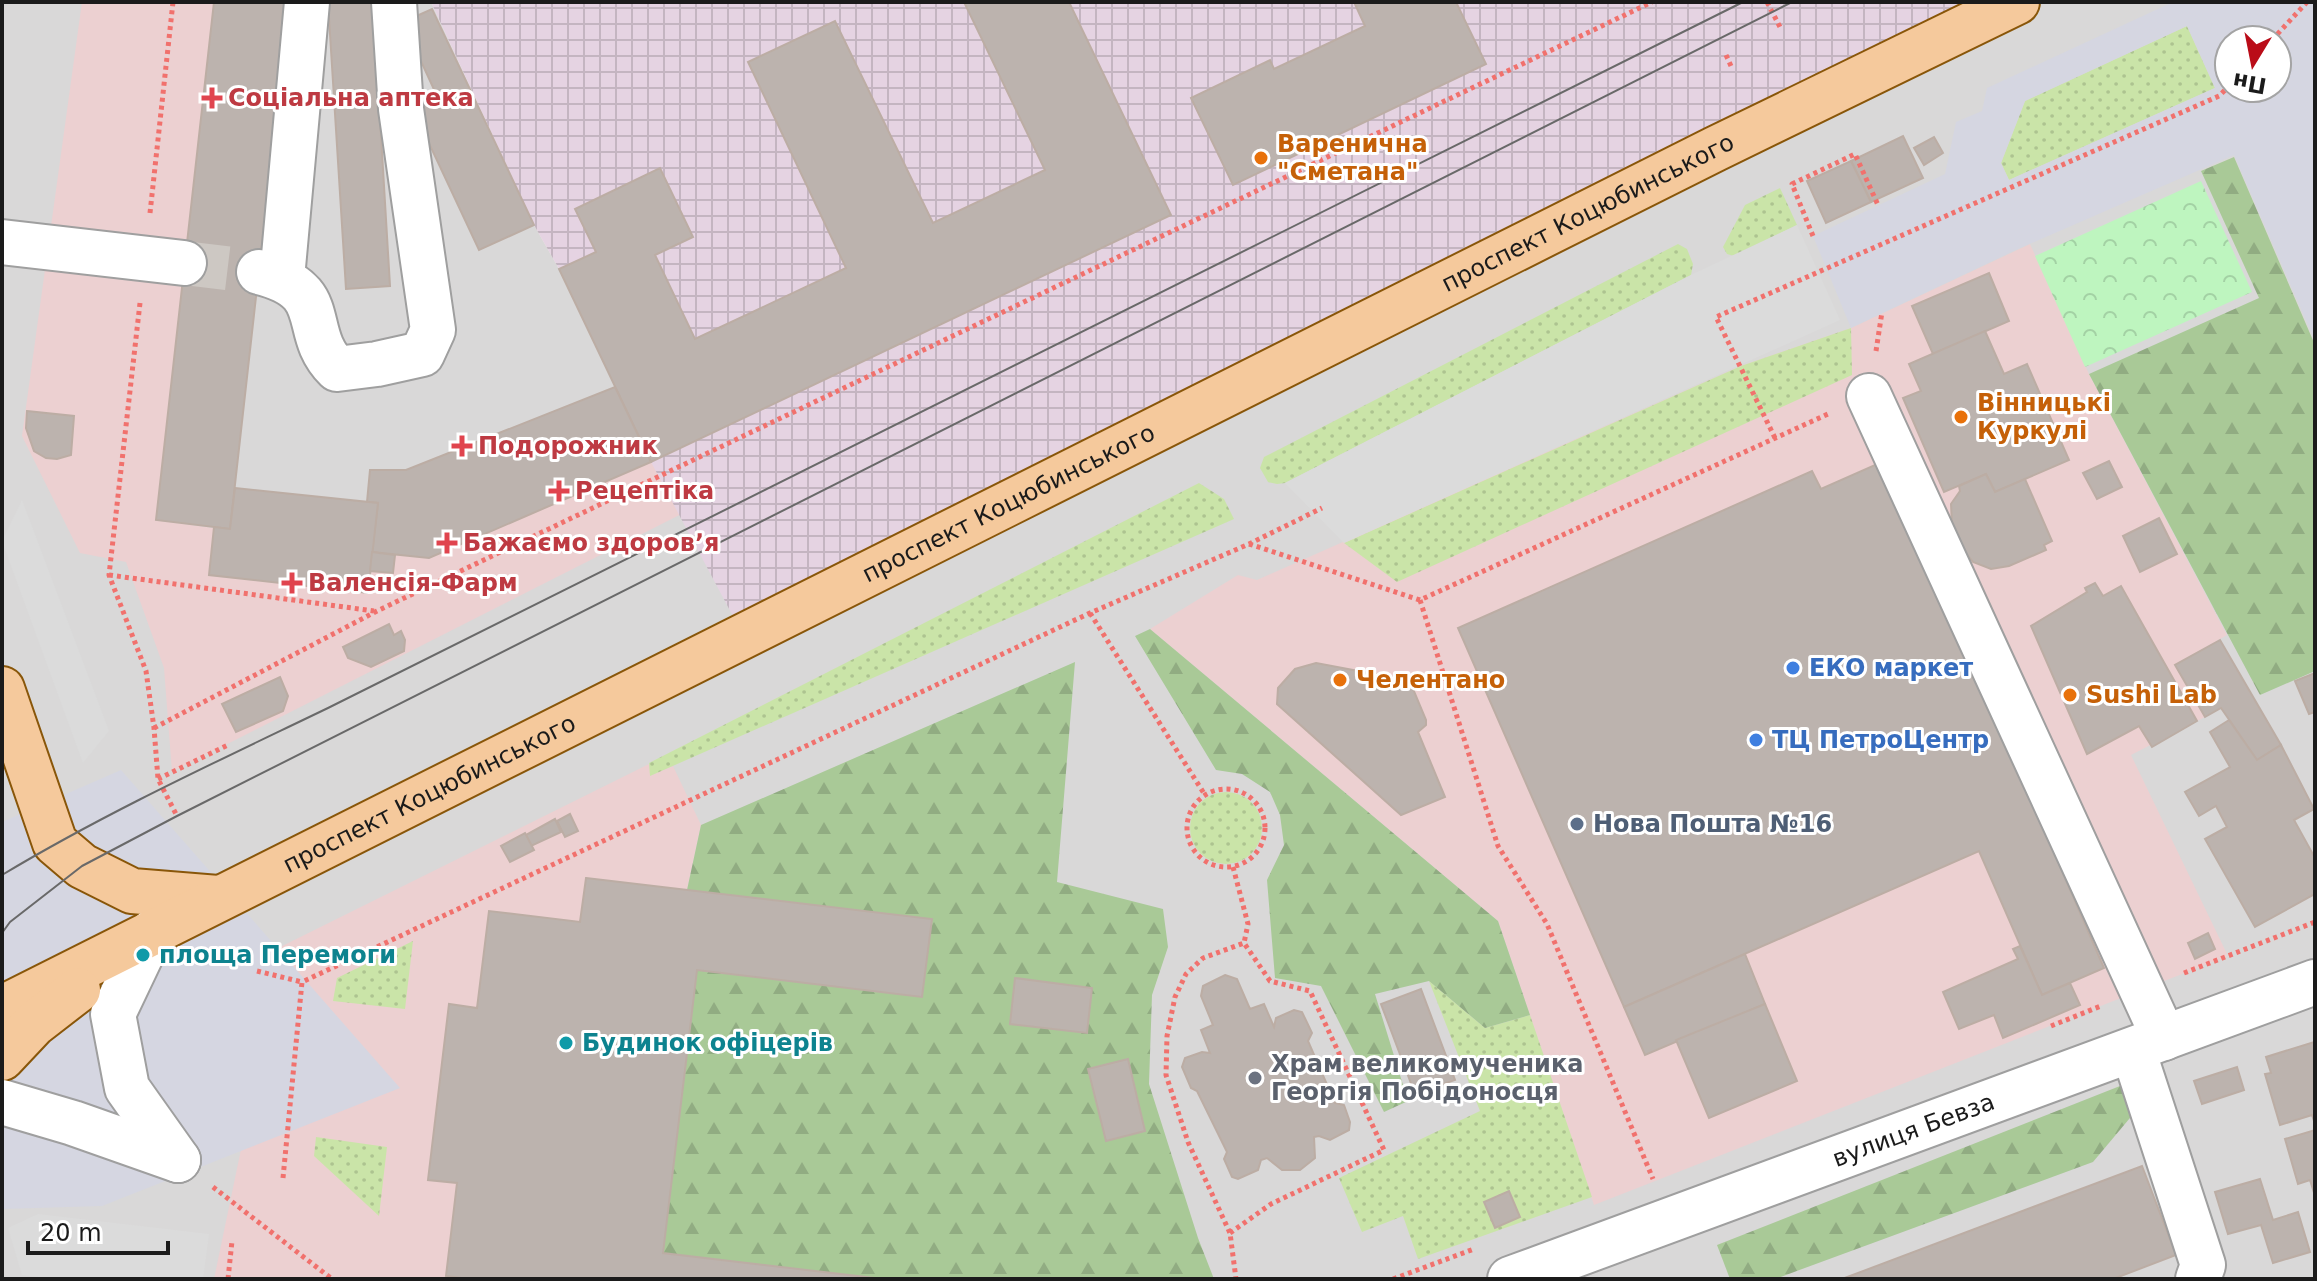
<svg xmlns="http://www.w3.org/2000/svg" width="2317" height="1281" font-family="'DejaVu Sans',sans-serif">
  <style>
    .residential { fill: #d9d8d8; fill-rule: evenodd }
    .commercial { fill: #ecd0d1 }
    .industrial { fill: url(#industrial-grid) }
    .grass { fill: url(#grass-dots) }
    .forest { fill: url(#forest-firs) }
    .park { fill: url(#park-crowns) }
    .parking { fill: #dbdbdb }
    .plaza { fill: #d5d6e1; fill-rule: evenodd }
    .building { fill: #bcb3ae; stroke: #bcada4; stroke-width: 2 }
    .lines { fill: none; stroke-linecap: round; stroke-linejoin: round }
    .minor-tunnel { stroke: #cdc8c3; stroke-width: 44; stroke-dasharray: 44 22; stroke-linecap: butt }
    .minor-casing { stroke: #9f9f9f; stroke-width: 48 }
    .major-casing { stroke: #895609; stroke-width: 48 }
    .path { stroke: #f1716d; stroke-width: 5; stroke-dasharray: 4 4; stroke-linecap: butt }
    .minor { stroke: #fff; stroke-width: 44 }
    .major { stroke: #f5c99c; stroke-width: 44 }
    .tram { stroke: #696969; stroke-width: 2 }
    .health-dot { fill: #e0444e; stroke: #fff; stroke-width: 3 }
    .food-dot { fill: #e8710a; stroke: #fff; stroke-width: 3 }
    .shop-dot { fill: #3f7fe0; stroke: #fff; stroke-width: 3 }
    .service-dot { fill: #5c6f8a; stroke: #fff; stroke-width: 3 }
    .culture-dot { fill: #0f9aa8; stroke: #fff; stroke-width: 3 }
    .worship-dot { fill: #6b7280; stroke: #fff; stroke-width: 3 }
    .labels { text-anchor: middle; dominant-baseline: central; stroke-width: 6; stroke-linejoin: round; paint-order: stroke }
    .health-label { font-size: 24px; font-weight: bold; fill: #be3a42; stroke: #fff; text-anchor: start }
    .food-label { font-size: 24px; font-weight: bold; fill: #c56008; stroke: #fff; text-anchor: start }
    .street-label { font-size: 24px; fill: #1b1b1b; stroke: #fff }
    .shop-label { font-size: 24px; font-weight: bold; fill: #366cbe; stroke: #fff; text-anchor: start }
    .service-label { font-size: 24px; font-weight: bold; fill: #4e5e75; stroke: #fff; text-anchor: start }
    .culture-label { font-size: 24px; font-weight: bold; fill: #0d838f; stroke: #fff; text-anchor: start }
    .worship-label { font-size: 24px; font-weight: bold; fill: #5b616d; stroke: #fff; text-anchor: start }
  </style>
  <defs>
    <pattern id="industrial-grid" width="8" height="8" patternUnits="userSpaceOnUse" patternTransform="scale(2)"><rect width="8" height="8" fill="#e5d3e2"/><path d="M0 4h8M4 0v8" fill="none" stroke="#c4b5c1"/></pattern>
    <pattern id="grass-dots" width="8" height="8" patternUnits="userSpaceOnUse" patternTransform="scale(2)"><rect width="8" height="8" fill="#cae4a8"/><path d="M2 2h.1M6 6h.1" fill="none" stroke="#adc390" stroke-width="1.8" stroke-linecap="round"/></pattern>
    <pattern id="forest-firs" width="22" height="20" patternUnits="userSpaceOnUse" patternTransform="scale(2)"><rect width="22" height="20" fill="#a9c997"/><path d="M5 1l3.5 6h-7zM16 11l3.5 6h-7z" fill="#91ac82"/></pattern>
    <pattern id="park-crowns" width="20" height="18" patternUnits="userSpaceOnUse" patternTransform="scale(2)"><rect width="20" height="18" fill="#bef5bf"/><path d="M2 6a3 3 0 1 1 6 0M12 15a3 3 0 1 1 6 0" fill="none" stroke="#a3d1a4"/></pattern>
  </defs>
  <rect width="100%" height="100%" fill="#ece7e1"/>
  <path class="residential" d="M2 2H431L534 225 559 269 651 462 2032 2H2315V1279H2ZM2229 40H2277V88H2229Z"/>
  <g class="commercial">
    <polygon points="82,2 214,2 156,520 429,558 1576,61 172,772 164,668 126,562 80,553 22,436"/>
    <polygon points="2030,244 2089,374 2227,635 2175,665 2205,717 2131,755 2228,956 1594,1205 1498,921 1150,629 1238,575 1257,580 1741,366 1851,328"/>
    <polygon points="649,764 651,775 673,766 701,825 687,890 647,1279 214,1279 244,1135 234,970"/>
  </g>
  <polygon class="industrial" points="431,2 2032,2 744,637 651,462 559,269 534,225"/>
  <g class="grass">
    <polygon points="2187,26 2215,88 2009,180 2001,163 2025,101"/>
    <polygon points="1780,188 1797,225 1734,256 1727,254 1723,247 1745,205"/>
    <polygon points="1678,244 1687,249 1693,264 1691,275 1285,483 1277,484 1268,482 1260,468 1264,457"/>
    <polygon points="1851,328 1852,375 1397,582 1344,543 1741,366"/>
    <polygon points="1199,483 1224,499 1234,519 650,776 649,763"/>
    <circle cx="1226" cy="828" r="36"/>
    <polygon points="413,941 405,1009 333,1001 337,978"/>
    <polygon points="1429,981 1485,1028 1530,1015 1592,1197 1418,1259 1403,1216 1362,1232 1339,1178 1480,1111"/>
    <polygon points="316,1137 387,1147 379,1216 314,1156"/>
  </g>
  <g class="forest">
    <polygon points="2234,157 2315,345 2315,671 2260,695 2089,374 2259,298 2201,171"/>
    <polygon points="1150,629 1498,921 1530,1015 1485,1028 1429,981 1375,994 1408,1101 1384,1112 1321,986 1275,978 1267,880 1284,845 1280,815 1270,792 1242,774 1216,770 1135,636"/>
    <polygon points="1075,662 1057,882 1163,909 1168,947 1152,995 1149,1084 1198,1238 1214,1279 883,1279 663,1253 697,970 922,997 932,920 687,890 701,825"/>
    <polygon points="2120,1086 2135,1112 2093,1162 1775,1279 1730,1279 1717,1245"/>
  </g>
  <polygon class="park" points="2201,181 2252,292 2085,367 2035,256"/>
  <g class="parking">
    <polygon points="1797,225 1840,320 1344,543 1285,483 1691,275"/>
    <polygon points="22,500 109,731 83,763 2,541"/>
    <polygon points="38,1214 209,1234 203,1279 56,1279 22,1275 8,1228"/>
  </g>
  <g class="plaza">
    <path d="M2173 2H2315V341L2234 155 2018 249 1851 328 1813 236 1945 174 1956 122 1982 111 1987 88ZM2187 26 2215 88 2009 180 2001 163 2025 101ZM2229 40H2277V88H2229Z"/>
    <polygon points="121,770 400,1088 102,1206 2,1209 2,822"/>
  </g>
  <g class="building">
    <polygon points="214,2 289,2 230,529 156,520"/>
    <polygon points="328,2 373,2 390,286 346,289"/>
    <polygon points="964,2 1069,2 1171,215 651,462 559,269 596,252 575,209 660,168 693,237 655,255 695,339 846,268 748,62 835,21 933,223 1045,170"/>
    <polygon points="1354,2 1456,2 1486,64 1233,185 1191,98 1270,60 1274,69 1365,26"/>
    <polygon points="432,9 534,225 479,250 412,107 437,96 403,22"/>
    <polygon points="1903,136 1923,178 1871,202 1851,161"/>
    <polygon points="1934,137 1943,153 1924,165 1914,148"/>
    <polygon points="1851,161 1871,202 1826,223 1807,181"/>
    <polygon points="1989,273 2009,321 1933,354 1912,306"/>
    <polygon points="1985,331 2004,374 2027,364 2069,460 1995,492 1986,474 1944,492 1903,398 1921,391 1909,364"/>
    <polygon points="615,387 651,462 429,558 372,552 378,503 367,502 370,470 406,470"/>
    <polygon points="27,411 74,416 71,455 57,459 46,458 34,451 26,428"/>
    <polygon points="1884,461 2104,968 2042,995 1979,851 1624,1007 1458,628 1812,471 1821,489"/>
    <polygon points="2109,461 2122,487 2097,499 2083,473"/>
    <polygon points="1986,474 1995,492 2025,479 2052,541 2044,545 2046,550 2009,566 1991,569 1973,562 1964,551 1952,524 1951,504 1960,491 1959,486"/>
    <polygon points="235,488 378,503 368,593 209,575 214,527 230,529"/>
    <polygon points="2159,518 2177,554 2140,572 2123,536"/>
    <polygon points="372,552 395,555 393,573 370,571"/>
    <polygon points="2095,583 2103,596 2121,586 2197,721 2152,747 2139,726 2087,754 2031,626 2087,592 2085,588"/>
    <polygon points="389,624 394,635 401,631 405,640 404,651 371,667 348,658 343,647"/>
    <polygon points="2220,640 2281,745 2257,760 2221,708 2205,717 2175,665"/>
    <polygon points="1316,663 1406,680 1411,684 1426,720 1426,725 1418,732 1445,797 1401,815 1277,704 1278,688 1295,669"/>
    <polygon points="2315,673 2315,712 2309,714 2295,681"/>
    <polygon points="280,677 288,696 283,711 236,732 222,704"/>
    <polygon points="2229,720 2257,760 2281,745 2314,809 2294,820 2315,858 2315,894 2255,927 2205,839 2227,827 2216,806 2199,816 2185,792 2230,767 2210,732"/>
    <polygon points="570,814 578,831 565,837 557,821"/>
    <polygon points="555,819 561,832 531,846 526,835"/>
    <polygon points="525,833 534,850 510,862 501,846"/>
    <polygon points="586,878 932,919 922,997 697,970 663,1253 883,1279 469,1279 446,1276 457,1183 428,1180 449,1004 477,1008 489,911 580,922"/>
    <polygon points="2208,933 2215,949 2195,959 2188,943"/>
    <polygon points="2020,946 2042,995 2070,983 2080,1005 2003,1038 1994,1015 1959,1029 1943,992 2018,959 2013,949"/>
    <polygon points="1745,954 1765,1004 1645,1055 1624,1007"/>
    <polygon points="1225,975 1237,979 1250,1009 1264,1004 1274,1027 1276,1018 1294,1010 1302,1012 1312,1033 1308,1041 1335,1103 1344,1105 1350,1122 1349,1130 1330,1140 1319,1136 1314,1137 1315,1158 1300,1170 1282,1170 1267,1158 1261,1160 1258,1170 1238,1179 1232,1177 1224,1159 1227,1152 1197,1091 1191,1088 1182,1067 1185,1058 1202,1052 1210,1053 1201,1030 1213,1025 1201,996 1203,986"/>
    <polygon points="1015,978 1092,988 1087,1033 1010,1024"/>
    <polygon points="1421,989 1455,1080 1415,1094 1381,1004"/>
    <polygon points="1765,1004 1797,1081 1709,1118 1676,1040"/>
    <polygon points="2314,1042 2315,1124 2312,1115 2280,1125 2265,1074 2271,1073 2266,1057"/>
    <polygon points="1128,1059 1145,1131 1106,1141 1088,1069"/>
    <polygon points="2237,1067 2244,1090 2202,1104 2194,1081"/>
    <polygon points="2315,1130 2315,1196 2310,1180 2298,1184 2285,1139"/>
    <polygon points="2142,1166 2176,1255 2113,1279 1842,1279"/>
    <polygon points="2260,1179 2273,1220 2298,1212 2310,1252 2273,1263 2261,1225 2228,1234 2215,1192"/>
    <polygon points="1509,1191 1520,1217 1495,1228 1484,1202"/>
  </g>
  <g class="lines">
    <polyline class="minor-tunnel" points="184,263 259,272"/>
    <defs>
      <g id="minor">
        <polyline points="2,242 184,263"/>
        <path d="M259 272C335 291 298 330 337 369L377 364 422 354 433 330 401 109 394 2"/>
        <polyline points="282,278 307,2"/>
        <polyline points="1869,396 2164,1038"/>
        <polyline points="152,932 113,1014 127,1088 178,1160"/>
        <polyline points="2133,1050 2203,1265 2198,1279"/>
        <polyline points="2,1102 73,1123 178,1160"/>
        <path id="s1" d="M1510 1279 2315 982"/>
      </g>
      <g id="major">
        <polyline points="2,689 55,843 82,866 132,891 218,898"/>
        <path id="s2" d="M2 1008 1715 149 2017 2"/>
        <polyline points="2,1058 34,1024 78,990"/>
      </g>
    </defs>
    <use href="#minor" class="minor-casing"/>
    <use href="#major" class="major-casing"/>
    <g class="path">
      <polyline points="1767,2 1780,27"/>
      <polyline points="2272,40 2307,2"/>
      <polyline points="1726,55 1731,66"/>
      <polyline points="150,213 173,2"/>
      <polyline points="1813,236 1792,184 1855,154 1878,205"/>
      <polyline points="140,303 109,575 146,671 154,728 158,779 177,816"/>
      <polyline points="1876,351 1882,312"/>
      <polyline points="1775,438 1716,317 2219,96 2229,86"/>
      <polyline points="1249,544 1420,600 1828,414"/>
      <polyline points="109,575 374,611"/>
      <polyline points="1420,600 1498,846 1547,924 1653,1179"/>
      <polyline points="1090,613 1205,795"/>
      <polyline points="154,728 377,611 1652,2"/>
      <polyline points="158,779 228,745"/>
      <circle cx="1226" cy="828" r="39"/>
      <polyline points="1233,867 1248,924 1244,943 1203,958 1186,974 1175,997 1167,1036 1166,1075 1188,1142 1230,1233 1236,1279"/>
      <polyline points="257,971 302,982"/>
      <polyline points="2184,973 2315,922"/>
      <polyline points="2051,1026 2101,1006"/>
      <polyline points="283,1178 302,982 1090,613 1249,544 1322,508"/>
      <polyline points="213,1187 332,1279"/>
      <polyline points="1230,1233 1271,1204 1384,1150 1310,991 1270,981 1244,943"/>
      <polyline points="228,1279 232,1241"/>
      <polyline points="1393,1279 1474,1249"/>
    </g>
    <use href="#minor" class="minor"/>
    <use href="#major" class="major"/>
    <g class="tram">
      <path d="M2 875C107 812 218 761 328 708L1743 2"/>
      <polyline points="2,933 10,922 82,866 177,816 1792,2"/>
    </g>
  </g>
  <g class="health-dot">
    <path d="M208 86h8v8h8v8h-8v8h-8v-8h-8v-8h8z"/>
    <path d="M458 434h8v8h8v8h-8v8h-8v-8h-8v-8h8z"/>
    <path d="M555 479h8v8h8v8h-8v8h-8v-8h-8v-8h8z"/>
    <path d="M443 531h8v8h8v8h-8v8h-8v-8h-8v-8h8z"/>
    <path d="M288 571h8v8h8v8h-8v8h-8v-8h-8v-8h8z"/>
  </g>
  <g class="food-dot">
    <circle cx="1261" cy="158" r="8"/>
    <circle cx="1961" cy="417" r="8"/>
    <circle cx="1340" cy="680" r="8"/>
    <circle cx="2070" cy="695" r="8"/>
  </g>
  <g class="shop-dot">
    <circle cx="1793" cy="668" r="8"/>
    <circle cx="1756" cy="740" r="8"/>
  </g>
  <circle class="service-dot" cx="1577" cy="824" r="8"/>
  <g class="culture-dot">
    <circle cx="143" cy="955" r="8"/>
    <circle cx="566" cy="1043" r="8"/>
  </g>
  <circle class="worship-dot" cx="1255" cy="1078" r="8"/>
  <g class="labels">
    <g class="health-label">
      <text x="228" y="98">Соціальна аптека</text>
      <text x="478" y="446">Подорожник</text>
      <text x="575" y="491">Рецептіка</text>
      <text x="463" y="543">Бажаємо здоровʼя</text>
      <text x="308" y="583">Валенсія-Фарм</text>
    </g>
    <g class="food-label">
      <text x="1277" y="144">Варенична<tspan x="1277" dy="28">"Сметана"</tspan></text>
      <text x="1977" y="403">Вінницькі<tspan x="1977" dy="28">Куркулі</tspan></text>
      <text x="1356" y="680">Челентано</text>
      <text x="2086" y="695">Sushi Lab</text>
    </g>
    <g class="street-label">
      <text stroke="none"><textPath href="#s2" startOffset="1774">проспект Коцюбинського</textPath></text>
      <text stroke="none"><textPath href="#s2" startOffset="1126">проспект Коцюбинського</textPath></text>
      <text stroke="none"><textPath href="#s2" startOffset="478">проспект Коцюбинського</textPath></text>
      <text stroke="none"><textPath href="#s1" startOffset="430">вулиця Бевза</textPath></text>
    </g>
    <g class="shop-label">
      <text x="1809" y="668">ЕКО маркет</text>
      <text x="1772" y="740">ТЦ ПетроЦентр</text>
    </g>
    <g class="service-label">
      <text x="1593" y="824">Нова Пошта №16</text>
    </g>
    <g class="culture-label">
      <text x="159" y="955">площа Перемоги</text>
      <text x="582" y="1043">Будинок офіцерів</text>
    </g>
    <g class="worship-label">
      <text x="1271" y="1064">Храм великомученика<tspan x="1271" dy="28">Георгія Побідоносця</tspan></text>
    </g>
  </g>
  <rect width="2317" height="1281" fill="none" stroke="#1b1b1b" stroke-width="8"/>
  <g transform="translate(2253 64) rotate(190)"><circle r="38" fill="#ffffff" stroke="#a4a4a4" stroke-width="2"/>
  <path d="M0-6L14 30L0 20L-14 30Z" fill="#ba0c18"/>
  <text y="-12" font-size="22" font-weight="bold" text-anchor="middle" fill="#1b1b1b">Пн</text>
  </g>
  <path d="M28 1241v12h140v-12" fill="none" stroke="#1b1b1b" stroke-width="4"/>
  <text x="40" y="1241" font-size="24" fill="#1b1b1b" stroke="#ffffff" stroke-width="6" paint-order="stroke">20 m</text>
</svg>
